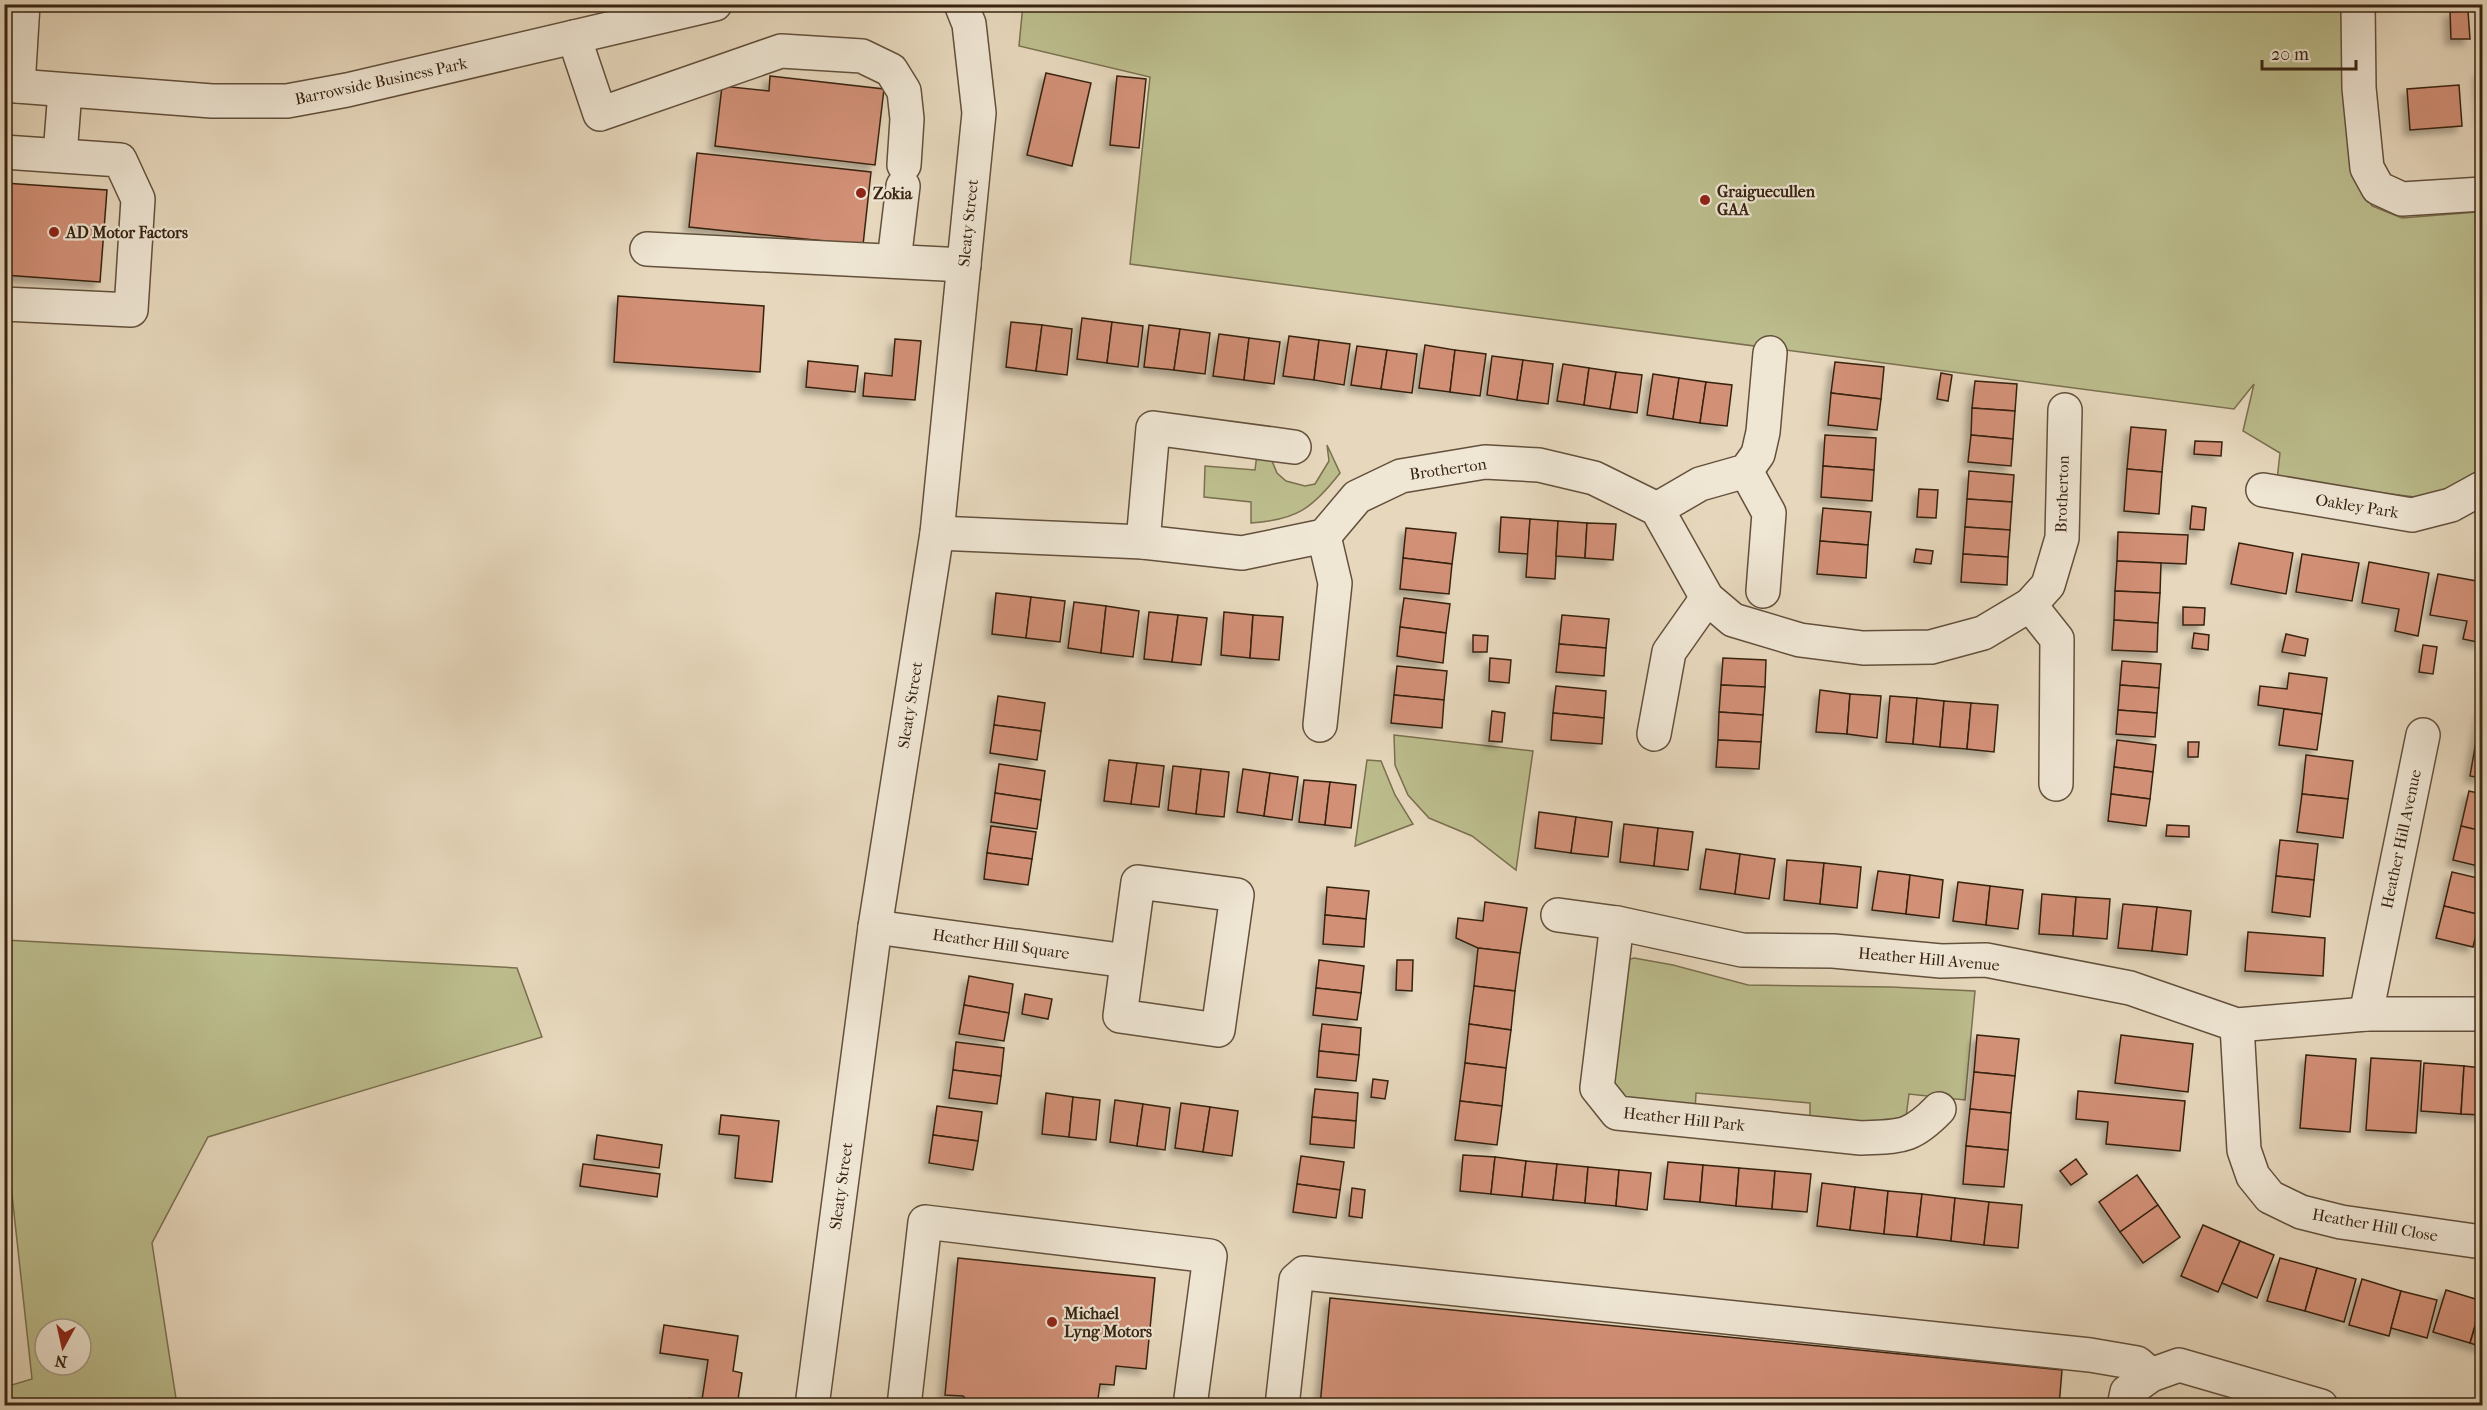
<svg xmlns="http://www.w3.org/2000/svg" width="2487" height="1410" font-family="'IM FELL French Canon',serif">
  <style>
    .green { fill: #bcbd8d; stroke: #7a704f; stroke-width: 1.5; fill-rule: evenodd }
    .building { fill: #d29077; stroke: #372311; stroke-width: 1.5; filter: url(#shadow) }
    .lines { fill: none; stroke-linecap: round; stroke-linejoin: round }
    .minor-casing { stroke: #63503c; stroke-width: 36 }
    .minor { stroke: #efe6d4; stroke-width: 33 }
    .poi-dot { fill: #8f2418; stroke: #efe6d4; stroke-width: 2 }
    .labels { text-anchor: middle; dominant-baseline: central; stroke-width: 4.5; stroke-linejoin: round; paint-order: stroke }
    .street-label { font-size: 16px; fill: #372311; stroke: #efe6d4 }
    .poi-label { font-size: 16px; font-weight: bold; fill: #372311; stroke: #efe6d4; text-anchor: start }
  </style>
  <defs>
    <filter id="shadow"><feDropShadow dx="-5.5" dy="5.5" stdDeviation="3" flood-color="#0004"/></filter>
  </defs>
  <rect width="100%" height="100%" fill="#e7d8bd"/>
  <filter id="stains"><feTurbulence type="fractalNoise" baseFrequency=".00333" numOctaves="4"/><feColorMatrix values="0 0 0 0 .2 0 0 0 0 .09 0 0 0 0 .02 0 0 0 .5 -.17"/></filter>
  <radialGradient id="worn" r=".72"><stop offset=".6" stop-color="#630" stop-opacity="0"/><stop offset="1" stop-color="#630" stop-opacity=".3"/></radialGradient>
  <g class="green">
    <polygon points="1023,4 2340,5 2356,175 2372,206 2402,218 2477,212 2482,221 2482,467 2460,486 2423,498 2277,480 2280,453 2243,431 2254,384 2234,409 1130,264 1150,77 1019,46"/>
    <path d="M1327 445 1340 473C1312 509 1296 520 1251 523V502L1204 497 1205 466 1255 470 1258 446 1270 456 1277 473 1286 481 1305 486 1315 484 1329 461Z"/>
    <polygon points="1394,735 1533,751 1516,870 1472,836 1429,818 1408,795 1395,765"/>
    <polygon points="1367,760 1381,761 1395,795 1413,824 1355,846"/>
    <path d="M5 940 517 968 542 1037 208 1137 152 1243 177 1405H5V1387L32 1379 5 1130ZM45 1329H81V1365H45Z"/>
    <polygon points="1634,958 1673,965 1748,985 1891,987 1975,991 1965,1100 1909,1094 1905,1125 1810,1122 1810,1103 1696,1093 1695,1112 1623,1104 1613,1086 1627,960"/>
  </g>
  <g class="building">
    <polygon points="2468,11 2470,39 2451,39 2450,12"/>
    <polygon points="2479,72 2482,72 2482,122"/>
    <polygon points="1046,73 1091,83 1072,166 1027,155"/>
    <polygon points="770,76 884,89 875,165 715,146 722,86 769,91"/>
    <polygon points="1117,76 1146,79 1139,148 1110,145"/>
    <polygon points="2459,85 2462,126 2410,130 2407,89"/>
    <polygon points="697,153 871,172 863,245 689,227"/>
    <polygon points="4,183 107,190 100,282 4,275"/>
    <polygon points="618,296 764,306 760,372 614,362"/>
    <polygon points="1082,318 1112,322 1107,363 1077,359"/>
    <polygon points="1011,322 1042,325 1036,371 1006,367"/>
    <polygon points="1112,322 1143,326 1138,367 1107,363"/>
    <polygon points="1042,325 1072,329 1067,375 1036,371"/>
    <polygon points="1149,325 1180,329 1174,370 1144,367"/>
    <polygon points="1180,329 1210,333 1205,374 1174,370"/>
    <polygon points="1219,334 1249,338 1244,380 1213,376"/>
    <polygon points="1289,336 1319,340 1314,380 1283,376"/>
    <polygon points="1249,338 1280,342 1274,384 1244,380"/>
    <polygon points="895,339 921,341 915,400 863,396 865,373 892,376"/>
    <polygon points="1319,340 1350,344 1344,385 1314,380"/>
    <polygon points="1425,345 1455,350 1450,392 1419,388"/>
    <polygon points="1357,346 1387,350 1381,389 1351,385"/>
    <polygon points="1387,350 1417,354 1412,393 1381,389"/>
    <polygon points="1455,350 1486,354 1480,396 1450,392"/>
    <polygon points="1492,356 1523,360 1517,400 1487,395"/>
    <polygon points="1523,360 1553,364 1548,404 1517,400"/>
    <polygon points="808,361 858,366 855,392 806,387"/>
    <polygon points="1835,362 1884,367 1881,399 1831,393"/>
    <polygon points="1563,364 1589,368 1584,405 1557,401"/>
    <polygon points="1589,368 1616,372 1610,409 1584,405"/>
    <polygon points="1616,372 1642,375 1637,413 1610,409"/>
    <polygon points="1941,373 1952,375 1948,401 1937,399"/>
    <polygon points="1653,374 1679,378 1673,419 1647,415"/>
    <polygon points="1679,378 1706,382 1700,423 1673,419"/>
    <polygon points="1975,381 2017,384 2015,411 1972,408"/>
    <polygon points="1706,382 1732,385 1727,426 1700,423"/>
    <polygon points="1831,393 1881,399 1877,430 1828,425"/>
    <polygon points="1972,408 2015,411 2013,439 1971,435"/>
    <polygon points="2131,427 2166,430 2162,472 2127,469"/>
    <polygon points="1825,435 1876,438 1874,470 1823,466"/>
    <polygon points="1971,435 2013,439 2011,466 1968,462"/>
    <polygon points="2195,441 2222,442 2221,456 2194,454"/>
    <polygon points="1823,466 1874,470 1872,501 1821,497"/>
    <polygon points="2127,469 2162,472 2159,514 2124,511"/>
    <polygon points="1969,471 2014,475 2012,502 1967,499"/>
    <polygon points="1919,489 1938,490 1936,518 1917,517"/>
    <polygon points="1967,499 2012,502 2010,530 1965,527"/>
    <polygon points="2192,506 2206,508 2204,530 2190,529"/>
    <polygon points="1823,508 1871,512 1868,545 1820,541"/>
    <polygon points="1501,517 1530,519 1528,554 1499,552"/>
    <polygon points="1530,519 1558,521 1555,579 1526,577"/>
    <polygon points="1558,521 1587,523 1585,558 1556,556"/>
    <polygon points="1587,523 1616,524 1613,560 1585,558"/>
    <polygon points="1965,527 2010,530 2008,557 1963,554"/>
    <polygon points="1406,528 1456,533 1452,564 1403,558"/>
    <polygon points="2118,532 2188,535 2186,564 2117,561"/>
    <polygon points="1820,541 1868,545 1866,578 1817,574"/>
    <polygon points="2239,543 2293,553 2286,594 2231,584"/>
    <polygon points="1916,549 1933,551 1931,564 1914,562"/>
    <polygon points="1963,554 2008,557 2007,585 1961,582"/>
    <polygon points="2302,554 2359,563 2352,601 2296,592"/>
    <polygon points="1403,558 1452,564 1449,594 1400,589"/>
    <polygon points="2117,561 2161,563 2160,593 2115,591"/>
    <polygon points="2369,562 2429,573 2418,636 2395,631 2399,609 2362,603"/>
    <polygon points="2438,574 2482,582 2482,643 2463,639 2467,621 2430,615"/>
    <polygon points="2115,591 2160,593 2158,623 2114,620"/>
    <polygon points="996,593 1031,597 1026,638 992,634"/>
    <polygon points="1031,597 1065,601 1060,642 1026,638"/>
    <polygon points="1404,598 1450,604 1446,633 1400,627"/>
    <polygon points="1074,602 1106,606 1101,653 1068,648"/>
    <polygon points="1106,606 1139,611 1133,657 1101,653"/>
    <polygon points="2183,607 2205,608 2204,625 2183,625"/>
    <polygon points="1149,612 1178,615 1172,662 1144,659"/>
    <polygon points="1224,612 1253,615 1250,658 1221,655"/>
    <polygon points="1178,615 1207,618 1201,665 1172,662"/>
    <polygon points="1253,615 1283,617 1279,660 1250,658"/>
    <polygon points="1562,615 1609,619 1606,648 1559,644"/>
    <polygon points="2114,620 2158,623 2157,652 2112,650"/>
    <polygon points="1400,627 1446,633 1443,663 1397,656"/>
    <polygon points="2194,633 2209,635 2208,650 2192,648"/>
    <polygon points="2286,634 2308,639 2305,656 2282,652"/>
    <polygon points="1473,635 1488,636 1487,652 1473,652"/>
    <polygon points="1559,644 1606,648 1604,676 1556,672"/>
    <polygon points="2423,645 2437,647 2433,674 2419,672"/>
    <polygon points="1490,658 1511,660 1509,683 1489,681"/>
    <polygon points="1723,658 1766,660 1765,687 1721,685"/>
    <polygon points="2122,661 2161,664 2159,688 2120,685"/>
    <polygon points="1397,666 1447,671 1444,700 1394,695"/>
    <polygon points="2289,673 2327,678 2322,714 2258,705 2260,686 2287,689"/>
    <polygon points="1721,685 1765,687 1763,715 1719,712"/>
    <polygon points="2120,685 2159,688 2157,713 2118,710"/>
    <polygon points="1556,686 1606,691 1604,718 1553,713"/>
    <polygon points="1820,690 1850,694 1847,734 1816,732"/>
    <polygon points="1850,694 1881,696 1877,738 1847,734"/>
    <polygon points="1394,695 1444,700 1442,728 1391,723"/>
    <polygon points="998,696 1045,703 1041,731 994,725"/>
    <polygon points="1890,696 1917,698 1913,744 1886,742"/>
    <polygon points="1917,698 1944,701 1940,747 1913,744"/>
    <polygon points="1944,701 1971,703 1967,749 1940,747"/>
    <polygon points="1971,703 1998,705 1994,752 1967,749"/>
    <polygon points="2482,707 2482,743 2476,741"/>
    <polygon points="2284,709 2322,714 2317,750 2279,745"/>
    <polygon points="2118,710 2157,713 2155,737 2116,734"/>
    <polygon points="1492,711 1505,713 1502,742 1489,741"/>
    <polygon points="1719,712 1763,715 1761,742 1718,740"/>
    <polygon points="1553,713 1604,718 1602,744 1551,740"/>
    <polygon points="994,725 1041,731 1037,760 990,753"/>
    <polygon points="1718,740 1761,742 1759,769 1716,767"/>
    <polygon points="2117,740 2156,745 2153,772 2114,767"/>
    <polygon points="2476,741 2482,743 2482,778 2470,776"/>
    <polygon points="2188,742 2199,742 2198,757 2188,757"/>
    <polygon points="2306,755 2353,761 2348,799 2302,794"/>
    <polygon points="1109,760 1137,763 1131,804 1104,801"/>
    <polygon points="1137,763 1164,766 1159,807 1131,804"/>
    <polygon points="999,764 1045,771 1041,800 995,793"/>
    <polygon points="1173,766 1201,769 1196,814 1168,810"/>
    <polygon points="2114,767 2153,772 2150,799 2111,794"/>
    <polygon points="1201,769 1229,772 1224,817 1196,814"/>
    <polygon points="1243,769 1270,773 1264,816 1237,812"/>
    <polygon points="1270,773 1298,777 1292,820 1264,816"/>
    <polygon points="1304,780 1330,782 1325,825 1299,822"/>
    <polygon points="1330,782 1356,785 1351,828 1325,825"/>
    <polygon points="2469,791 2482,794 2482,831 2461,826"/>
    <polygon points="995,793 1041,800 1037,829 991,822"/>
    <polygon points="2111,794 2150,799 2146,826 2108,821"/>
    <polygon points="2302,794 2348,799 2343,838 2297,832"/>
    <polygon points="1539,812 1576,817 1571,853 1535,848"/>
    <polygon points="1576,817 1612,822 1608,857 1571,853"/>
    <polygon points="1624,824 1658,828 1654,866 1620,862"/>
    <polygon points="2167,825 2189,826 2189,837 2166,836"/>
    <polygon points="991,826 1036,832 1032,859 987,853"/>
    <polygon points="2461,826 2482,831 2482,867 2453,860"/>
    <polygon points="1658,828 1693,832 1688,870 1654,866"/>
    <polygon points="2280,840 2318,844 2314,880 2276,876"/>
    <polygon points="1706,849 1740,854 1735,894 1700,889"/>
    <polygon points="987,853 1032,859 1028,885 984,879"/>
    <polygon points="1740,854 1775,859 1769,899 1735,894"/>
    <polygon points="1787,860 1824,863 1820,904 1784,900"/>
    <polygon points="1824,863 1861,867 1857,908 1820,904"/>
    <polygon points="1878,871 1910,875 1906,914 1872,910"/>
    <polygon points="2452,872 2482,879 2481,915 2444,906"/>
    <polygon points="1910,875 1943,880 1939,918 1906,914"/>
    <polygon points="2276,876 2314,880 2310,917 2272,912"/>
    <polygon points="1958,882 1990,886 1986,925 1953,921"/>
    <polygon points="1990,886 2023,890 2018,929 1986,925"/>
    <polygon points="1327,887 1369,891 1366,919 1325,915"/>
    <polygon points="2042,894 2076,897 2073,936 2039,934"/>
    <polygon points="2076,897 2110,899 2107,939 2073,936"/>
    <polygon points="1485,902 1527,908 1520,953 1478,948 1456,938 1458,918 1483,921"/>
    <polygon points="2123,904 2157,907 2152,951 2118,948"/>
    <polygon points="2444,906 2481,915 2473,947 2436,938"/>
    <polygon points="2157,907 2191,911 2187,955 2152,951"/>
    <polygon points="1325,915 1366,919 1364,947 1323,944"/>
    <polygon points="2248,932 2325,938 2323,976 2245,971"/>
    <polygon points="1478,948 1520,953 1515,991 1474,986"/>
    <polygon points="1319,960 1364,966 1361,993 1316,988"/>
    <polygon points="1397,960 1413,960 1412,991 1396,990"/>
    <polygon points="969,976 1013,984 1009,1013 964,1005"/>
    <polygon points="1474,986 1515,991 1511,1030 1469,1024"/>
    <polygon points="1316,988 1361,993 1357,1020 1313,1015"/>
    <polygon points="1025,994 1052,999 1048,1019 1022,1014"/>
    <polygon points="964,1005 1009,1013 1004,1041 959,1034"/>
    <polygon points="1322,1024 1361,1028 1359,1055 1319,1051"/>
    <polygon points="1469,1024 1511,1030 1506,1068 1465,1063"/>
    <polygon points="1977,1035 2019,1039 2015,1076 1974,1072"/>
    <polygon points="2121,1035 2193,1044 2188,1092 2115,1083"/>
    <polygon points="956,1042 1004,1048 1001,1076 953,1070"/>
    <polygon points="1319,1051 1359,1055 1356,1081 1317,1077"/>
    <polygon points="2306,1055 2356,1059 2350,1132 2300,1128"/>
    <polygon points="2371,1058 2421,1061 2416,1133 2366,1130"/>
    <polygon points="1465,1063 1506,1068 1502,1106 1460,1101"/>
    <polygon points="2424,1063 2464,1066 2461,1114 2421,1111"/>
    <polygon points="2464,1066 2482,1068 2482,1115 2461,1114"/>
    <polygon points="953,1070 1001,1076 997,1104 949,1098"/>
    <polygon points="1974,1072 2015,1076 2011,1113 1970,1109"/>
    <polygon points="1373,1079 1388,1081 1385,1099 1371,1097"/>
    <polygon points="1315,1089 1358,1093 1356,1121 1312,1117"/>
    <polygon points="2078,1091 2185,1101 2180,1151 2106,1144 2108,1122 2076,1119"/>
    <polygon points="1046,1093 1073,1097 1069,1137 1042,1134"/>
    <polygon points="1073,1097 1100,1100 1096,1140 1069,1137"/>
    <polygon points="1115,1100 1143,1104 1137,1146 1110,1142"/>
    <polygon points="1460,1101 1502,1106 1497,1145 1455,1140"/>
    <polygon points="1181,1103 1210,1107 1203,1152 1175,1148"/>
    <polygon points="1143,1104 1170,1108 1165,1150 1137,1146"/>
    <polygon points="937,1106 982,1112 978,1141 933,1135"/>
    <polygon points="1210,1107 1238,1111 1232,1156 1203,1152"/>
    <polygon points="1970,1109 2011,1113 2008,1150 1966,1146"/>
    <polygon points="721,1115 779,1121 772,1182 735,1178 739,1136 719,1134"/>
    <polygon points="1312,1117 1356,1121 1354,1148 1310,1144"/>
    <polygon points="597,1135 662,1145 659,1168 594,1159"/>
    <polygon points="933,1135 978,1141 973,1170 929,1163"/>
    <polygon points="1966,1146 2008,1150 2004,1187 1963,1184"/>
    <polygon points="1463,1155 1495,1157 1491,1194 1460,1191"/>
    <polygon points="1301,1156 1344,1162 1340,1190 1297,1184"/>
    <polygon points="1495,1157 1526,1161 1522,1197 1491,1194"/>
    <polygon points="2076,1159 2087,1174 2071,1185 2060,1171"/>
    <polygon points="1526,1161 1557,1164 1553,1200 1522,1197"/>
    <polygon points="1668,1162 1703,1165 1700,1202 1664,1199"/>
    <polygon points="583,1164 660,1174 657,1197 580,1186"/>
    <polygon points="1557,1164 1588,1167 1585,1203 1553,1200"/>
    <polygon points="1703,1165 1739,1168 1736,1206 1700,1202"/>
    <polygon points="1588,1167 1619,1170 1616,1206 1585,1203"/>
    <polygon points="1739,1168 1775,1171 1772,1209 1736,1206"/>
    <polygon points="1619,1170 1651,1173 1647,1210 1616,1206"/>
    <polygon points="1775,1171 1811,1174 1807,1212 1772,1209"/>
    <polygon points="2137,1175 2158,1205 2120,1232 2099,1202"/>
    <polygon points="1822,1183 1855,1187 1850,1230 1817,1226"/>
    <polygon points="1297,1184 1340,1190 1336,1218 1293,1212"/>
    <polygon points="1855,1187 1888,1191 1884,1234 1850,1230"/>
    <polygon points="1352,1188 1365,1190 1362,1218 1349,1216"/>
    <polygon points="1888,1191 1922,1194 1917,1237 1884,1234"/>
    <polygon points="1922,1194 1955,1198 1951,1241 1917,1237"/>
    <polygon points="1955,1198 1989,1202 1984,1245 1951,1241"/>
    <polygon points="1989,1202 2022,1205 2018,1248 1984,1245"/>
    <polygon points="2158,1205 2180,1237 2143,1263 2120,1232"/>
    <polygon points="2203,1225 2240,1241 2218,1292 2181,1276"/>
    <polygon points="2240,1241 2274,1255 2257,1298 2222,1283"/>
    <polygon points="958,1258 1155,1278 1146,1369 1116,1366 1114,1385 1100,1384 1097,1406 972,1406 963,1396 945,1395"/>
    <polygon points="2280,1258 2317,1268 2305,1311 2267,1301"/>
    <polygon points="2317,1268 2356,1279 2344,1322 2305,1311"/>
    <polygon points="2362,1279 2401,1291 2389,1336 2349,1325"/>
    <polygon points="2446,1290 2482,1301 2470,1343 2433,1332"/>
    <polygon points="2401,1291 2437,1300 2427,1338 2391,1328"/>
    <polygon points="1330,1298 2062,1370 2059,1406 1320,1406"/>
    <polygon points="2482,1304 2482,1347 2470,1343"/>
    <polygon points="664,1325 738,1336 733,1371 742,1373 737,1406 688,1406 689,1398 702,1400 708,1360 660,1353"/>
  </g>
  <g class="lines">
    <defs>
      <g id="minor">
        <polyline points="2358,4 2359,88 2367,168 2378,188 2402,199 2482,194"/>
        <polyline points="574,37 600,114 781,51 862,56 891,70 904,91 907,119 904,165"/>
        <polyline points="4,85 212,101 287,101 347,90 715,4"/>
        <polyline points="18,86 23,4"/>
        <polyline points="4,152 120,160 138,199 131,310 4,304"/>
        <polyline points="60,155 65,91"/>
        <polyline points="647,249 964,265"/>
        <polyline points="894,261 903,186"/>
        <polyline points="1746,471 1769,513 1763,591"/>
        <polyline points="2263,490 2412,515 2451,505 2482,488"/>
        <polyline points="1657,509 1700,484 1746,471 1758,454 1763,432 1770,353"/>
        <polyline points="937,533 1143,542 1242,553 1324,536 1357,497 1401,476 1485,462 1539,465 1594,478 1657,509 1707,598 1733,620 1800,640 1863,648 1931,647 1983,633 2030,605 2057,639 2056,784"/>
        <polyline points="1143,542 1153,428 1294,447"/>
        <polyline points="2030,605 2048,585 2062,538 2065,410"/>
        <polyline points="1320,725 1335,583 1324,536"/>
        <polyline points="1654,734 1669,652 1707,598"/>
        <polygon points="1138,882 1237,895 1218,1030 1120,1016"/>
        <polyline points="1558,915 1617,923 1742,950 1833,951 1941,961 1986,960 2130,988 2237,1025 2366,1014 2482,1014"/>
        <path d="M1617 923 1597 1088 1617 1113 1861 1138C1900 1136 1910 1139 1939 1109"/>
        <polyline points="875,927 1127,961"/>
        <polyline points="2366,1014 2423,735"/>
        <polyline points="2237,1025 2244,1150 2253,1176 2270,1197 2301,1212 2341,1222 2482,1242"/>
        <polyline points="812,1406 875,927 937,533 979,113 969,24 961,4"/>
        <polyline points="904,1406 925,1222 1210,1256 1190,1406"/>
        <polyline points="1282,1406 1296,1280 1304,1273 2090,1355 2137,1363 2151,1375"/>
        <polyline points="2124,1406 2127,1392 2151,1375 2179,1365 2321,1406"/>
      </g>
    </defs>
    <use href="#minor" class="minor-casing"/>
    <use href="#minor" class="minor"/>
  </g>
  <g class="poi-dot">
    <circle cx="861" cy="193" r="6"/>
    <circle cx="1705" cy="200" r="6"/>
    <circle cx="54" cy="232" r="6"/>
    <circle cx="1052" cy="1322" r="6"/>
  </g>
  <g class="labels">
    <g class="street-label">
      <text transform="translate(381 81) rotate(-12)">Barrowside Business Park</text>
      <text transform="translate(968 223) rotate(-84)">Sleaty Street</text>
      <text transform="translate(1448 469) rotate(-8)">Brotherton</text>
      <text transform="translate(2062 494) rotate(-88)">Brotherton</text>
      <text transform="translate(2357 506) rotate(9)">Oakley Park</text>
      <text transform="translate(910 705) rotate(-81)">Sleaty Street</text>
      <text transform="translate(2401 839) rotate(-78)">Heather Hill Avenue</text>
      <text transform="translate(1001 944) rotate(8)">Heather Hill Square</text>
      <text transform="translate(1929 959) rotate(5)">Heather Hill Avenue</text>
      <text transform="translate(1684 1119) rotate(6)">Heather Hill Park</text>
      <text transform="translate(841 1186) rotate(-82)">Sleaty Street</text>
      <text transform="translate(2375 1225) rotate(10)">Heather Hill Close</text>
    </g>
    <g class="poi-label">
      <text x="1717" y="191">Graiguecullen<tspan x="1717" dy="18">GAA</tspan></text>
      <text x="873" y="193">Zokia</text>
      <text x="66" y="232">AD Motor Factors</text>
      <text x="1064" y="1313">Michael<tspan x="1064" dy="18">Lyng Motors</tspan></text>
    </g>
  </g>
  <rect width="2487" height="1410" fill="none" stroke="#e7d8bd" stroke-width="24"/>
  <rect x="6" y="6" width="2475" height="1398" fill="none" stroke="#372311" stroke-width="3"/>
  <rect x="12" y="12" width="2463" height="1386" fill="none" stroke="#372311" stroke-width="1.5"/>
  <g transform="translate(63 1347) rotate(188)"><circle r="28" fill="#efe6d4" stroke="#a59886" stroke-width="1.5"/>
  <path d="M0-4.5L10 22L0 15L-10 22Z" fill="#8f2418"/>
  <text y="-9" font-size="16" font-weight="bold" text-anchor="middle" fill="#372311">N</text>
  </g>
  <path d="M2262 60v9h94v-9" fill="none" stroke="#372311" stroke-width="3"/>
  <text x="2271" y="60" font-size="18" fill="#372311" stroke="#efe6d4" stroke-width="4.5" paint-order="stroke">20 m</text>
  <rect width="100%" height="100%" filter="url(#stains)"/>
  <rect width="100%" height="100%" fill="url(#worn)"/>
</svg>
